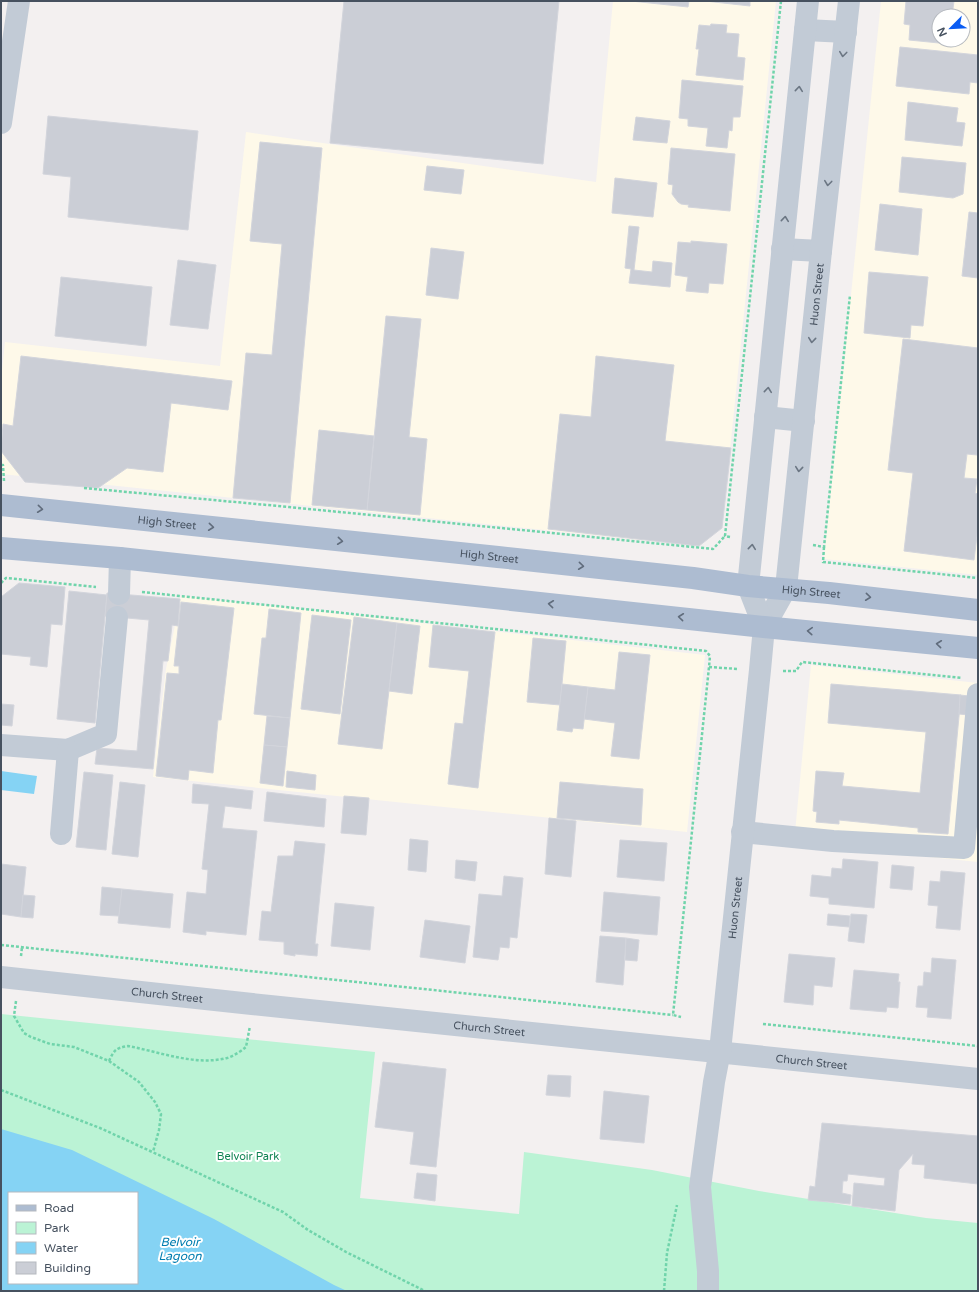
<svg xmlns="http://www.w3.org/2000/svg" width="979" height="1292" font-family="'Varela Round',sans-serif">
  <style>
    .commercial { fill: #fef9e9; fill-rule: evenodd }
    .green { fill: #bbf3d5; fill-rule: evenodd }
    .water { fill: #85d3f4; fill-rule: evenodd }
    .building { fill: #cbced6; stroke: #d3d5dc }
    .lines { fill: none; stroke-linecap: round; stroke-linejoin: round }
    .path { stroke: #70d4ab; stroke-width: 2.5; stroke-dasharray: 3 2; stroke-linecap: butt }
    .minor { stroke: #c2cbd6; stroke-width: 22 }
    .major { stroke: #adbcd1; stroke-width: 22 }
    .oneway { stroke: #6b7683 }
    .oneway2 { stroke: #606c7c }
    .labels { text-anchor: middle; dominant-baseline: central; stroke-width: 4; stroke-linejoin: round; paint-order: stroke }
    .street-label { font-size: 11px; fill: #46515f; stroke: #fff }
    .park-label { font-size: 11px; fill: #0f8252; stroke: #fff }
    .water-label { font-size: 12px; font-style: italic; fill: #017db0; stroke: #fff }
  </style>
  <rect width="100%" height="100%" fill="#f3f0f0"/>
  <g class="commercial">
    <polygon points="613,1 776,1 722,528 699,546 1,474 1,380 5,342 220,366 246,132 596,182"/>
    <path d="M881 1H978V575L824 559ZM939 16H963V40H939Z"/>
    <polygon points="181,596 705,655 687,832 153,777 166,669"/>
    <polygon points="811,665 978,683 978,862 794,843"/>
  </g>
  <path class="green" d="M1 1014 375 1052 360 1198 519 1214 524 1152 652 1170 759 1191 926 1218 978 1223V1291H1ZM9 1193H137V1283H9Z"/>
  <g class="water">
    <polygon points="1,771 37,776 34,794 1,790"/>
    <path d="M1 1129 72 1150 214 1219 334 1285 347 1291H1ZM9 1193H137V1283H9Z"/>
  </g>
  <g class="building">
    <polygon points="344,1 559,1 543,164 330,143"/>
    <polygon points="631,1 689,1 688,7"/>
    <polygon points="705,1 750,1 750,6"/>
    <polygon points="906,1 954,1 952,16 939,16 939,40 949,40 949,44 909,40 910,25 904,24"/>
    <polygon points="711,24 727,25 726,33 739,34 737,57 745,58 743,80 696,75 699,49 696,49 699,25 710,26"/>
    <polygon points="900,47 978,55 978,83 970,82 969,94 896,86"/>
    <polygon points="682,80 743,86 740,117 733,117 732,131 729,130 727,148 706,146 708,128 688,126 688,119 679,118"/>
    <polygon points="908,102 958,108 956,122 965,123 962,146 905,140"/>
    <polygon points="48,116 198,131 188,230 68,217 71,177 43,174"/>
    <polygon points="636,117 670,121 667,143 633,140"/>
    <polygon points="260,142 322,148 290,503 233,498 246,353 272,355 282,244 250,241"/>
    <polygon points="671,148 735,154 730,211 688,207 689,205 681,204 678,202 672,194 673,185 668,184"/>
    <polygon points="902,157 966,163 963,194 953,198 899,192"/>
    <polygon points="427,166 464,170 461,194 424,190"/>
    <polygon points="615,178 657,183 653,217 612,213"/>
    <polygon points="880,204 922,209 918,255 875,250"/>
    <polygon points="969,212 978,213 978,278 962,276"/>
    <polygon points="629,226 639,227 634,270 652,272 653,261 672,263 670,287 629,283 631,269 625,268"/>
    <polygon points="691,241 727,244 723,284 709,283 708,293 686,291 688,277 675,275 678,242 691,243"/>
    <polygon points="431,248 464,252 458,299 426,295"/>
    <polygon points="178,260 216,265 208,329 170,325"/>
    <polygon points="869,272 928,277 923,326 911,325 910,338 864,333"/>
    <polygon points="61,277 152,287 146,346 55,336"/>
    <polygon points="386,316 421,319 409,437 427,439 420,515 367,510"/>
    <polygon points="903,339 978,348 978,446 977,455 967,454 964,478 977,479 975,493 978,494 978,528 974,560 904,551 913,473 888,470"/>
    <polygon points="21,356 232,381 228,410 171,403 163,472 127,468 98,488 25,482 1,451 3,424 13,426"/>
    <polygon points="596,356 674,365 665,441 731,448 722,528 699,546 548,529 560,414 591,417"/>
    <polygon points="319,430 374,436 367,510 312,505"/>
    <polygon points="19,583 65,587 62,625 51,624 47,667 30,665 31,657 1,654 1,597"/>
    <polygon points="69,591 107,595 95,723 57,719"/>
    <polygon points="107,593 180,599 178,626 172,625 168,661 163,661 153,769 95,764 97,748 137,751 149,620 105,616"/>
    <polygon points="181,602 234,608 221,720 218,720 213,773 189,770 188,780 156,776 167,673 179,674 179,666 174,666"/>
    <polygon points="269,609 301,613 290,718 254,714 262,638 266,638"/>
    <polygon points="312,615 351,620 340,714 301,709"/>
    <polygon points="354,617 397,623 382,749 338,744"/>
    <polygon points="397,623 420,626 412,694 389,691"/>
    <polygon points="433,625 495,632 478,788 448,784 455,723 463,724 469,671 429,667"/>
    <polygon points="533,638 566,641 560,705 527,702"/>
    <polygon points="619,652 650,655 639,759 611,756 615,723 584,719 588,687 615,690"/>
    <polygon points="562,684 588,687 583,729 573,728 572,732 557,730"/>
    <polygon points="831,684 961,695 948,834 918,832 918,828 839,820 839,824 816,822 817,812 813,811 816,771 844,773 842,786 920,793 926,732 828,723"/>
    <polygon points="960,695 978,697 978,716 959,714"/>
    <polygon points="1,704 14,705 12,726 1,725"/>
    <polygon points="267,716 290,718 287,747 264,745"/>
    <polygon points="264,745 287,747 283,786 260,783"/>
    <polygon points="287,771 316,775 315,790 286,787"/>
    <polygon points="84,772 113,775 106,850 76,847"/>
    <polygon points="120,782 145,785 138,857 112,854"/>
    <polygon points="560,782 643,789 641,825 557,818"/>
    <polygon points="193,784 253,791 251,809 225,806 222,828 257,831 246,935 206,931 206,935 183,932 187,892 206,894 208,870 202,869 209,804 192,803"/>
    <polygon points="267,792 326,799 324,827 264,821"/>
    <polygon points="344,796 369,798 366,835 341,833"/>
    <polygon points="549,818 576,821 571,877 545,874"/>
    <polygon points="410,839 428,841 426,872 408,870"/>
    <polygon points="620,840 667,843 664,881 617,877"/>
    <polygon points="295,841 325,844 315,944 318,944 317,956 295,954 295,956 284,954 284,942 259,940 262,911 271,912 278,856 293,856"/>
    <polygon points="843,859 878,862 874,908 829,904 829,898 810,896 812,875 831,877 832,868 842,869"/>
    <polygon points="456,860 477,862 475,881 455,878"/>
    <polygon points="1,864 26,867 21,917 1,914"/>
    <polygon points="892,865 914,867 912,890 890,888"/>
    <polygon points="941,871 965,873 960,930 936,928 938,906 928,905 930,881 940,882"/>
    <polygon points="504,876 523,878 517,938 510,937 509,948 500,947 498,960 473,957 479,894 502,896"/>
    <polygon points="102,887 122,889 119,916 100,915"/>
    <polygon points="122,889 173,894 170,928 118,923"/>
    <polygon points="604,892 660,897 657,935 601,931"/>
    <polygon points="23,895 35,896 33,918 21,917"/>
    <polygon points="335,903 374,907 370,950 331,946"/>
    <polygon points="828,914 850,916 849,927 827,925"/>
    <polygon points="851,914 867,915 864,943 848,941"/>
    <polygon points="425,920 470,926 465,963 420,957"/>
    <polygon points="600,936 626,938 623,985 596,982"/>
    <polygon points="626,938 639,940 637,961 625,960"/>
    <polygon points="789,954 835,958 832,987 814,985 813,1005 784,1002"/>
    <polygon points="932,958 956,960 951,1019 927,1017 928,1008 916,1007 918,986 923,986 924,972 931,973"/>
    <polygon points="854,970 899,974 898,982 900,982 898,1008 887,1007 886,1012 850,1009"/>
    <polygon points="383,1062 446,1069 436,1167 410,1164 414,1132 375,1127"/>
    <polygon points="548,1075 571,1076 570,1097 546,1095"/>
    <polygon points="604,1091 649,1096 644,1143 600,1139"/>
    <polygon points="822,1123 978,1136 978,1184 924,1178 925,1165 912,1164 913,1154 899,1170 895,1211 852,1206 854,1183 884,1186 885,1178 848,1174 847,1181 843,1181 842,1193 851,1195 850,1204 808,1200 810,1186 815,1187"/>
    <polygon points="417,1173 437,1175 435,1201 414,1198"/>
  </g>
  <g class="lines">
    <g class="path">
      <polyline points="1,465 3,465 4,481 5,481"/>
      <polyline points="84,488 289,507 713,549 725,536"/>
      <polyline points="730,537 725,536 781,1"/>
      <polyline points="813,545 824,547 850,295"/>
      <polyline points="824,547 823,562 978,578"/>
      <polyline points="1,583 6,578 96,587"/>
      <polyline points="142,592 706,651 710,656 709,667 673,1015 681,1017"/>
      <polyline points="709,667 738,669"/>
      <polyline points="783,671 796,671 802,662 962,678"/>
      <polyline points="1,945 673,1015"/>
      <polyline points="21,956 22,947"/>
      <polyline points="16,1001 14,1016 24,1033 31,1037 50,1044 74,1047 109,1061 139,1082 155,1102 161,1114 159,1130 153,1152"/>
      <polyline points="763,1024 978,1046"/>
      <path d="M109 1061C114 1050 116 1048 128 1046 160 1052 195 1066 227 1058 234 1056 241 1051 246 1047L250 1026"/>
      <polyline points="1,1090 100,1128 283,1212 308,1230 346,1252 425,1291"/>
      <polyline points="664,1291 667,1253 677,1205"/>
    </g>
    <g class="minor">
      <polyline points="805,30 846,32"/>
      <polyline points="1,123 19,1"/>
      <polyline points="782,249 821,251"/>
      <polyline points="765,417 804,421"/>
      <polyline points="119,594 120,558"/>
      <path id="s1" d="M764 627 786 588 821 251 849 1"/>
      <polyline points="1,745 68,750 106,734 117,617"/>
      <polyline points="742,832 833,841 964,848 978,694"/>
      <polyline points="61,834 68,750"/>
      <path id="s2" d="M1 977 252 1004 978 1079"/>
      <path id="s3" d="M708 1291V1271L700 1187 714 1082 720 1051 760 670 764 627 748 586 808 1"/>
    </g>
    <g class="major">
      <path id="s4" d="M1 505 498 557 693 578 748 586 829 593 978 610"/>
      <polyline points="1,548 120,558 764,627 978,648"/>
    </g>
  </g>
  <defs><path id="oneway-chevron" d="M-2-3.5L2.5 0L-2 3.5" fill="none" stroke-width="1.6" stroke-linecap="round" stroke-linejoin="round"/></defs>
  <g class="oneway">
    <use href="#oneway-chevron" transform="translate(843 54) rotate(97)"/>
    <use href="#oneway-chevron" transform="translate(799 89) rotate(-84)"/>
    <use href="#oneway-chevron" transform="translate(828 183) rotate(97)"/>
    <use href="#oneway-chevron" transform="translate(785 219) rotate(-84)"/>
    <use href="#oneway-chevron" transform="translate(812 340) rotate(96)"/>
    <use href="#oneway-chevron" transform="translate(768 390) rotate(-84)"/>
    <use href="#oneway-chevron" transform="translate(799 469) rotate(96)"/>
    <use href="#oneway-chevron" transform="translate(752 547) rotate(-84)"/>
  </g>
  <g class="oneway2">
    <use href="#oneway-chevron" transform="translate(40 509) rotate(6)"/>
    <use href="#oneway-chevron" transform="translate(211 527) rotate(6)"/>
    <use href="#oneway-chevron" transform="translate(340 541) rotate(6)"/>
    <use href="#oneway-chevron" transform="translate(581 566) rotate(6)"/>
    <use href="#oneway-chevron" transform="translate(868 597) rotate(6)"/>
    <use href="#oneway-chevron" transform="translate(551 604) rotate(-174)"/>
    <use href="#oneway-chevron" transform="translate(681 617) rotate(-174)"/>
    <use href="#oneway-chevron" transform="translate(810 631) rotate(-176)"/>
    <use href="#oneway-chevron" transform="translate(939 644) rotate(-174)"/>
  </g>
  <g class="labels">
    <g class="street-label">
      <text stroke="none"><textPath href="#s1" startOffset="340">Huon Street</textPath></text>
      <text stroke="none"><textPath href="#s4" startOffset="167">High Street</textPath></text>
      <text stroke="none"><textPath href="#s4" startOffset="491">High Street</textPath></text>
      <text stroke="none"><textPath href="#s4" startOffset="815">High Street</textPath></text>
      <text stroke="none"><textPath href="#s3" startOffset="386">Huon Street</textPath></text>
      <text stroke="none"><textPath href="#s2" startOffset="167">Church Street</textPath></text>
      <text stroke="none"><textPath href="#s2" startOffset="491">Church Street</textPath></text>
      <text stroke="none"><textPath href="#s2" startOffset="815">Church Street</textPath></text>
    </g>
    <g class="park-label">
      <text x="248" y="1156">Belvoir Park</text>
    </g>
    <g class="water-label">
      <text x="180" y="1242">Belvoir<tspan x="180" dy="14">Lagoon</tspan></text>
    </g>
  </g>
  <rect width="979" height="1292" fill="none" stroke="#46515f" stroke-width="4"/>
  <rect x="8" y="1192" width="130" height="92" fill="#ffffff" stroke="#b5b9bf"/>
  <rect x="16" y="1205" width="20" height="6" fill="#adbcd1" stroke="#b5b9bf"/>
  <text x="44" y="1212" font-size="12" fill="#46515f">Road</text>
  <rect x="16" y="1222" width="20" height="12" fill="#bbf3d5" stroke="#b5b9bf"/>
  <text x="44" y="1232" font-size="12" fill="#46515f">Park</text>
  <rect x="16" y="1242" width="20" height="12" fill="#85d3f4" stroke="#b5b9bf"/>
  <text x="44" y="1252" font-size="12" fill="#46515f">Water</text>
  <rect x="16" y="1262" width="20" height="12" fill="#cbced6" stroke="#b5b9bf"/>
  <text x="44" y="1272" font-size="12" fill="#46515f">Building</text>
  <g transform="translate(951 28) rotate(246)"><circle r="19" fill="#ffffff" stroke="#b5b9bf"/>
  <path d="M0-3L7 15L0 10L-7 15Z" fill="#0a5cf3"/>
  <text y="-6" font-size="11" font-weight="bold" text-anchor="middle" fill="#46515f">N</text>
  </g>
</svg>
